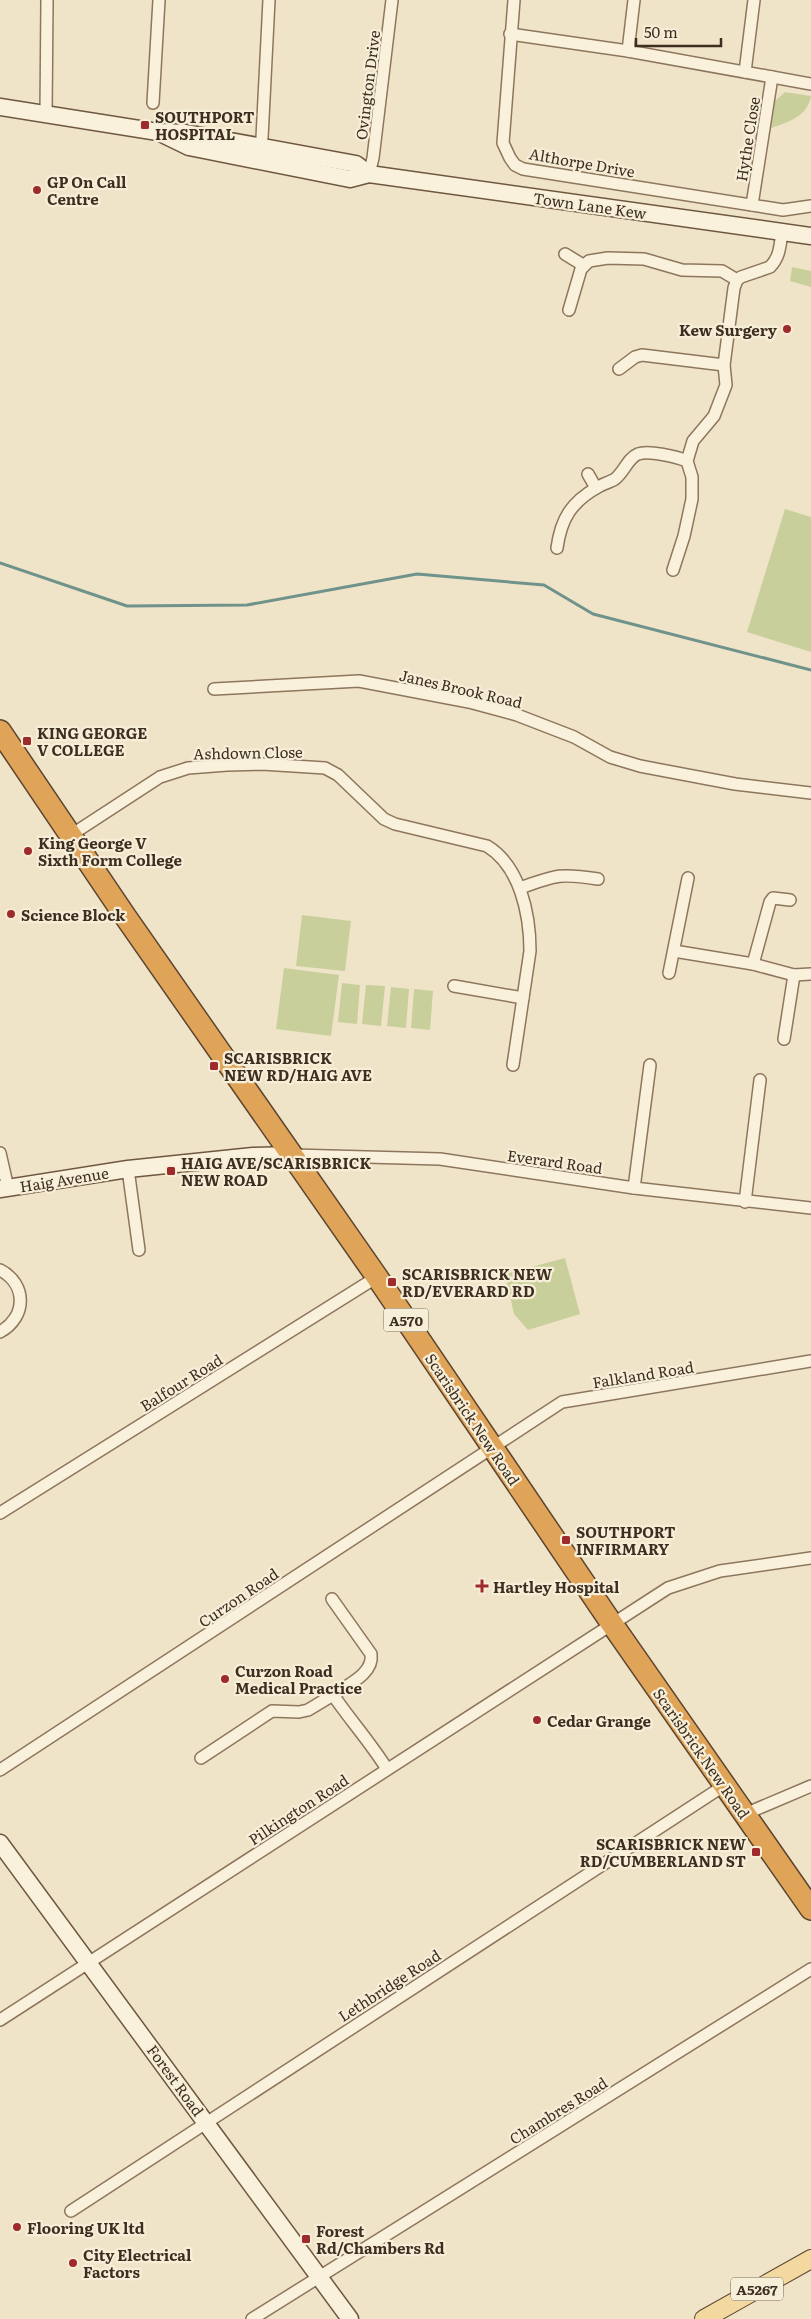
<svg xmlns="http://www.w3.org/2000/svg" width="811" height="2319" font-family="Literata,serif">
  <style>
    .green { fill: #c9cf9b }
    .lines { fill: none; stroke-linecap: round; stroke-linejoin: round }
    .stream { stroke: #6f938a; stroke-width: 3 }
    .street-casing { stroke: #8d765c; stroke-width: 14 }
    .secondary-casing { stroke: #6f573f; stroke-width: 19 }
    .primary-casing { stroke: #5b4430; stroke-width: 20 }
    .highway-casing { stroke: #5b4430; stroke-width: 24 }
    .street { stroke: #faf1dc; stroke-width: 11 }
    .secondary { stroke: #faf1dc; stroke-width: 16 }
    .primary { stroke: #f3d9a0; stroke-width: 18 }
    .highway { stroke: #e0a458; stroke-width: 21 }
    .poi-dot { fill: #9e2a2b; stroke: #f7eed8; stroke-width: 2 }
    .labels { text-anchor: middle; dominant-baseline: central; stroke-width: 4.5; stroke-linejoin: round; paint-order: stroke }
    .shield { fill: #f7eed8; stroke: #756857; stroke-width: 1 }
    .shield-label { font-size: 14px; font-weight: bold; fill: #3d2e20 }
    .street-label { font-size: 15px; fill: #3d2e20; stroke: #f7eed8 }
    .poi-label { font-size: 15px; font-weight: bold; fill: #3d2e20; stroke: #f7eed8; text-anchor: start }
  </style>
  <rect width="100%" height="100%" fill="#f0e4c8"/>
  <g class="green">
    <path d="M785 92 811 96C808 116 789 122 771 128L775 101Z"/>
    <polygon points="792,267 811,271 811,287 790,281"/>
    <polygon points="785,509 811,517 811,652 747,632"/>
    <polygon points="302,915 351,921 345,971 296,966"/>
    <polygon points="284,968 339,975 331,1036 276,1029"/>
    <polygon points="342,983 360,985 357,1024 338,1022"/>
    <polygon points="366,985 385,986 381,1026 362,1024"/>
    <polygon points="391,987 409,989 406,1028 387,1026"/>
    <polygon points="414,989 433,991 430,1030 411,1028"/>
    <polygon points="565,1258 580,1314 528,1330 514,1314 505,1274"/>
  </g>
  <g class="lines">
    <polyline class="stream" points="0,563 127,606 247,605 417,574 544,585 593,614 811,670"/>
    <defs>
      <g id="street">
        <polyline points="514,0 503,143 510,158 515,165 523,169 783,210 811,206"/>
        <polyline points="510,34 628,51 811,84"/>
        <polyline points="628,51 634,0"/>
        <polyline points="745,72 754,0"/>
        <polyline points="153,103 159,0"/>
        <polyline points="46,115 47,0"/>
        <polyline points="262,138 269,0"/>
        <polyline points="369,174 373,158 392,0"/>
        <polyline points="752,205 772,77"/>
        <polyline points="565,254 583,265"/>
        <polyline points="569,310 581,269 589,261 608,258 644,259 682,270 722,271 737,280"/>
        <polyline points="619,369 635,357 642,355 724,365"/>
        <polyline points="588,474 596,488"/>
        <path d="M557 548C561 519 571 502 598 487 603 484 610 482 615 479 624 472 628 458 638 454 649 450 677 457 687 461"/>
        <path d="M673 570 684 536 692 499V477L687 461 693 441 714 416 726 385 724 365 734 288 737 280 741 277 770 267C780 257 780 245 782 232"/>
        <polyline points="214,689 359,681 469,702 517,715 574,737 610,757 640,766 735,784 811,793"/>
        <path d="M71 835 160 777 188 768 227 765 262 764 325 768 338 775 384 819 395 824 487 846C520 866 530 914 530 951L513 1065"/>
        <path d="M520 888C556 875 560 873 598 879"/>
        <polyline points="674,951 753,964 794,975 811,974"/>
        <polyline points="753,964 770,902 773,898 790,900"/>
        <polyline points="669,973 688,878"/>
        <polyline points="454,986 523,998"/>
        <polyline points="784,1039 794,975"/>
        <polyline points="0,1153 8,1188"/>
        <polyline points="293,1155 440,1159 634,1188 811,1208"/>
        <polyline points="128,1169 139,1250"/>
        <polyline points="634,1188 650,1065"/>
        <polyline points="745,1202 760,1080"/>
        <path d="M0 1270C27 1284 27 1317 0 1332"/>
        <polyline points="0,1513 377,1277"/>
        <path d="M332 1599 371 1654C374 1674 347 1685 333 1695 351 1721 370 1742 387 1769"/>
        <polyline points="201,1758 272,1711 299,1712 308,1710 333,1695"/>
        <polyline points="0,1770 562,1402 811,1361"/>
        <polyline points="745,1814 811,1786"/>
        <polyline points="0,2020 668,1588 720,1571 811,1558"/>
        <polyline points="71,2211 725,1785"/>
        <polyline points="252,2319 811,1969"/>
      </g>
      <g id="secondary">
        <polyline points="0,107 158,132 186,133 356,164 369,174"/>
        <polyline points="158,132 189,147 350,179 369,174 811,236"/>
        <polyline points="0,1189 128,1169 253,1156 293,1155"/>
        <polyline points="0,1843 350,2319"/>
      </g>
      <polyline id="primary" points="704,2319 811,2259"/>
      <polyline id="highway" points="0,731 125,916 377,1277 612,1624 811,1909"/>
    </defs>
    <use href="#street" class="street-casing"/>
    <use href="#secondary" class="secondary-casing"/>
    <use href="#primary" class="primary-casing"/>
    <use href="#highway" class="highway-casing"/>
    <use href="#street" class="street"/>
    <use href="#secondary" class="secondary"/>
    <use href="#primary" class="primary"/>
    <use href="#highway" class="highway"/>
  </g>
  <g class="poi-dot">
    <rect x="140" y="120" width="10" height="10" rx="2.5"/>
    <circle cx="37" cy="190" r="5"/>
    <circle cx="787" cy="329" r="5"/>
    <rect x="22" y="736" width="10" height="10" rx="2.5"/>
    <circle cx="28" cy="851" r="5"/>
    <circle cx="11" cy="914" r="5"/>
    <rect x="209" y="1061" width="10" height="10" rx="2.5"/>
    <rect x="166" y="1166" width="10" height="10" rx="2.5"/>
    <rect x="387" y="1277" width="10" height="10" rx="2.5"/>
    <rect x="561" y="1535" width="10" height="10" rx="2.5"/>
    <path d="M479.5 1578.5h5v5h5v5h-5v5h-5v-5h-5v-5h5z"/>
    <circle cx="225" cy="1679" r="5"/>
    <circle cx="537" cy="1720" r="5"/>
    <rect x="751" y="1847" width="10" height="10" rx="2.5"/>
    <circle cx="17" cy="2227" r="5"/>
    <rect x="301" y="2234" width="10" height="10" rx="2.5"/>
    <circle cx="73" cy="2263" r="5"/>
  </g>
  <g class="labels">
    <g class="shield">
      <rect x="383.5" y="1308.5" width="45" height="23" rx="4"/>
      <rect x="731" y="2277.5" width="52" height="23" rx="4"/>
    </g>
    <g class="shield-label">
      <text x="406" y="1320">A570</text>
      <text x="757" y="2289">A5267</text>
    </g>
    <g class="street-label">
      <text transform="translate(367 85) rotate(-83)">Ovington Drive</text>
      <text transform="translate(747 139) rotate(-81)">Hythe Close</text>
      <text transform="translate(582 162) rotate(10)">Althorpe Drive</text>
      <text transform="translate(590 205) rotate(8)">Town Lane Kew</text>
      <text transform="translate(461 688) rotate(13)">Janes Brook Road</text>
      <text transform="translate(248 752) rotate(-1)">Ashdown Close</text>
      <text transform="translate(555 1161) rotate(8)">Everard Road</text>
      <text transform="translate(64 1179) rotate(-9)">Haig Avenue</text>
      <text transform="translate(643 1374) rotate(-9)">Falkland Road</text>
      <text transform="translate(181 1382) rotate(-32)">Balfour Road</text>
      <text transform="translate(473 1419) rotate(56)">Scarisbrick New Road</text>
      <text transform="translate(238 1597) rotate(-34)">Curzon Road</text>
      <text transform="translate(702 1753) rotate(55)">Scarisbrick New Road</text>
      <text transform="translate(298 1809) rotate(-33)">Pilkington Road</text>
      <text transform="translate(389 1985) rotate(-33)">Lethbridge Road</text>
      <text transform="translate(176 2080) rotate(54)">Forest Road</text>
      <text transform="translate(558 2110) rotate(-32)">Chambres Road</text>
    </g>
    <g class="poi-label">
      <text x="155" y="116">SOUTHPORT<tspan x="155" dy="17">HOSPITAL</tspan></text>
      <text x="47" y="181">GP On Call<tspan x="47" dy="17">Centre</tspan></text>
      <text x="777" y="329" text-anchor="end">Kew Surgery</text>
      <text x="37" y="732">KING GEORGE<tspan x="37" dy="17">V COLLEGE</tspan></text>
      <text x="38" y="842">King George V<tspan x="38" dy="17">Sixth Form College</tspan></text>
      <text x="21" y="914">Science Block</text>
      <text x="224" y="1057">SCARISBRICK<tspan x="224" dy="17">NEW RD/HAIG AVE</tspan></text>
      <text x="181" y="1162">HAIG AVE/SCARISBRICK<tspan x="181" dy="17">NEW ROAD</tspan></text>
      <text x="402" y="1273">SCARISBRICK NEW<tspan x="402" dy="17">RD/EVERARD RD</tspan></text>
      <text x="576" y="1531">SOUTHPORT<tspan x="576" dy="17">INFIRMARY</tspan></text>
      <text x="493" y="1586">Hartley Hospital</text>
      <text x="235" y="1670">Curzon Road<tspan x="235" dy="17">Medical Practice</tspan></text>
      <text x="547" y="1720">Cedar Grange</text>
      <text x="746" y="1843" text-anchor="end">SCARISBRICK NEW<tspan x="746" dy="17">RD/CUMBERLAND ST</tspan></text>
      <text x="27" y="2227">Flooring UK ltd</text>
      <text x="316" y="2230">Forest<tspan x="316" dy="17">Rd/Chambers Rd</tspan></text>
      <text x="83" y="2254">City Electrical<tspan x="83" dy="17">Factors</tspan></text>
    </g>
  </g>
  <path d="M636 38v8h85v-8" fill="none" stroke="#3d2e20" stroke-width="2.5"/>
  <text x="644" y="38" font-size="15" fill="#3d2e20" stroke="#f7eed8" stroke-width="4" paint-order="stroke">50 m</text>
</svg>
